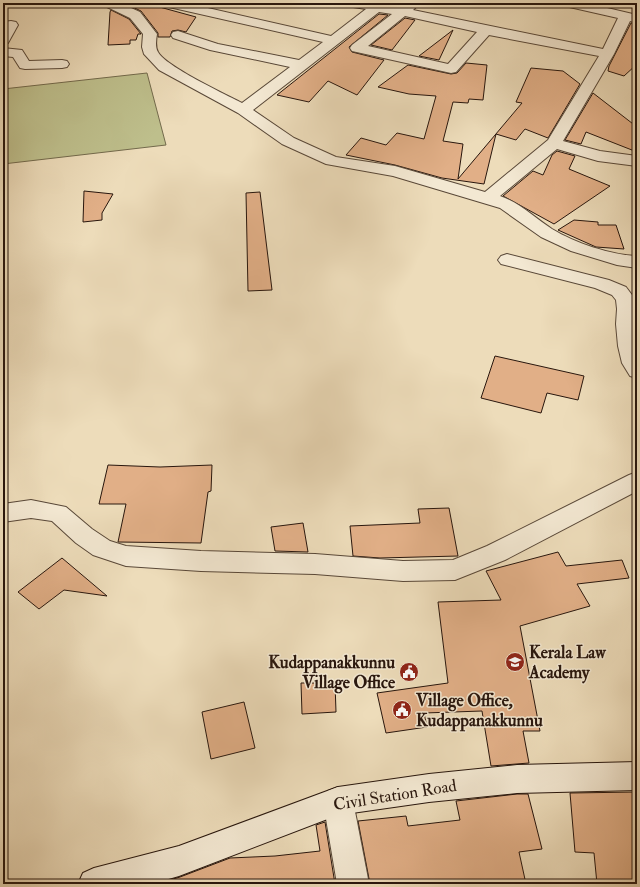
<svg xmlns="http://www.w3.org/2000/svg" width="640" height="887" font-family="'IM FELL Double Pica',serif">
  <style>
    .green { fill: #bebf8c; stroke: #736a4c }
    .building { fill: #e1af87; stroke: #28160d }
    .lines { fill: none; stroke-linecap: round; stroke-linejoin: round }
    .minor-casing { stroke: #594838; stroke-width: 2 }
    .secondary-casing { stroke: #28160d; stroke-width: 2 }
    .minor { fill: #f3e8d2; fill-rule: evenodd }
    .secondary { fill: #f3e8d2; fill-rule: evenodd }
    .labels { text-anchor: middle; dominant-baseline: central; stroke-width: 3; stroke-linejoin: round; paint-order: stroke }
    .near-poi-label { font-size: 17px; font-weight: bold; fill: #28160d; stroke: #f3e8d2; text-anchor: start }
    .near-street-label { font-size: 17px; fill: #28160d; stroke: #f3e8d2 }
  </style>
  <rect width="100%" height="100%" fill="#eddcba"/>
  <filter id="stains"><feTurbulence type="fractalNoise" baseFrequency=".005" numOctaves="4"/><feColorMatrix values="0 0 0 0 .2 0 0 0 0 .09 0 0 0 0 .02 0 0 0 .5 -.17"/></filter>
  <radialGradient id="worn" r=".72"><stop offset=".6" stop-color="#630" stop-opacity="0"/><stop offset="1" stop-color="#630" stop-opacity=".3"/></radialGradient>
  <polygon class="green" points="147,73 166,145 3,164 3,89"/>
  <g class="building">
    <polygon points="124,3 145,3 196,17 186,32 178,30 172,31 170,37 158,37 158,33 141,11"/>
    <polygon points="111,10 129,19 141,34 138,34 136,40 130,40 130,44 108,45 110,12"/>
    <polygon points="379,14 388,15 349,47 352,52 384,60 357,95 328,81 309,102 277,95"/>
    <polygon points="405,18 415,20 392,50 371,45"/>
    <polygon points="631,23 637,24 637,64 624,76 608,71 609,66"/>
    <polygon points="453,30 439,60 419,56"/>
    <polygon points="466,63 487,65 483,100 469,99 468,103 453,102 443,141 463,144 458,179 522,103 516,102 531,68 563,71 580,84 548,138 525,129 516,140 496,134 484,184 442,178 395,165 346,155 361,138 386,145 397,133 424,139 436,96 409,94 378,87 408,65 451,74 457,73"/>
    <polygon points="593,93 637,127 637,152 586,132 581,144 565,140"/>
    <polygon points="557,151 575,156 569,169 610,186 554,224 503,196 533,171 543,175 552,155"/>
    <polygon points="84,191 113,194 102,213 102,220 83,222"/>
    <polygon points="260,192 272,290 248,291 246,193"/>
    <polygon points="574,220 598,222 598,225 616,225 624,249 596,247 558,230"/>
    <polygon points="495,356 584,376 578,400 547,393 541,413 481,398"/>
    <polygon points="108,465 160,467 212,465 211,491 208,492 201,543 118,542 126,504 99,504"/>
    <polygon points="449,508 458,556 380,558 353,556 350,526 420,523 418,509"/>
    <polygon points="303,523 308,552 275,551 271,527"/>
    <polygon points="558,552 566,566 622,560 629,578 577,584 590,606 520,626 540,731 523,731 529,763 491,766 482,711 424,713 427,727 386,733 377,693 448,683 438,602 501,600 486,571"/>
    <polygon points="62,558 107,596 64,590 39,609 18,592"/>
    <polygon points="301,683 335,683 336,712 302,714"/>
    <polygon points="244,702 255,748 211,759 202,712"/>
    <polygon points="637,792 637,884 597,884 594,853 575,852 570,793"/>
    <polygon points="517,794 528,794 542,849 519,852 526,884 370,884 358,821 406,816 408,826 460,820 456,801"/>
    <polygon points="325,822 335,884 156,884 180,877 230,858 275,856 320,851 316,825"/>
  </g>
  <g class="lines">
    <defs>
      <g id="minor">
        <path d="M104 3H120L140 12 157 34C156 40 155 47 158 52 165 66 225 94 242 103L290 67 210 50 173 38 171 35 173 32 178 31 218 44 299 60 323 42 169 7 164 6 163 3H186L331 36 366 9 347 6 346 3H375L400 7 409 3 414 4 416 7 413 10 603 49 618 18 565 6 564 3H586L637 15V23L630 21 614 54 563 141 600 151 637 156V166L598 161 557 149 500 196C520 203 535 218 552 229 575 243 611 255 637 256V268L617 265 571 251 541 237 500 208 393 176 326 164 282 144 238 113 159 70 144 54 142 47 143 34 130 18 105 6ZM379 12 392 14 352 45 350 48 352 51 451 73 456 72 489 35 599 56 548 140 485 192 395 166 336 157 294 138 253 110ZM405 16 477 32 448 64 368 46Z"/>
        <polygon points="11,21 16,22 18,25 8,43 3,44 3,22"/>
        <polygon points="3,48 22,50 29,61 62,60 67,61 69,64 67,67 62,68 25,69 20,68 13,57 3,56"/>
        <polygon points="507,254 609,280 626,287 635,299 637,309 637,378 630,376 622,363 618,346 616,324 617,309 616,300 612,295 595,288 501,264 498,260 501,256"/>
        <polygon points="637,472 637,491 505,560 455,580 403,581 315,574 201,571 126,566 93,555 76,543 52,521 31,518 3,522 3,504 31,500 66,507 92,529 110,541 126,546 201,551 315,554 403,561 453,560 487,546 629,475"/>
        <polygon points="338,787 348,791 353,801 369,884 337,884 323,801 328,791"/>
      </g>
      <polygon id="secondary" points="637,762 637,790 517,793 429,802 338,815 179,876 151,884 78,884 83,873 94,868 179,846 338,787 429,774 517,765"/>
    </defs>
    <use href="#minor" class="minor-casing"/>
    <use href="#secondary" class="secondary-casing"/>
    <use href="#minor" class="minor"/>
    <use href="#secondary" class="secondary"/>
  </g>
  <defs>
    <symbol id="university-disc" viewBox="-11 -11 22 22"><circle r="9.5" fill="#8f2418" stroke="#f3e8d2"/><path d="M0-5L7-2L0 1L-7-2ZM-4 1L0 2.5L4 1V4Q0 6-4 4Z" fill="#fff"/></symbol>
    <symbol id="civic-disc" viewBox="-11 -11 22 22"><circle r="9.5" fill="#8f2418" stroke="#f3e8d2"/><path d="M-.6-6.5H3V-4.5H.6V-3L4-1V1h2V6H-6V1h2V-1L-.6-3ZM-1.2 2.5V6h2.4V2.5Z" fill="#fff"/></symbol>
  </defs>
  <g fill-rule="evenodd">
    <use href="#university-disc" x="504" y="651" width="22" height="22"/>
    <use href="#civic-disc" x="398" y="661" width="22" height="22"/>
    <use href="#civic-disc" x="391" y="699" width="22" height="22"/>
  </g>
  <g class="labels">
    <g class="near-poi-label">
      <text x="529" y="652">Kerala Law<tspan x="529" dy="20">Academy</tspan></text>
      <text x="395" y="662" text-anchor="end">Kudappanakkunnu<tspan x="395" dy="20">Village Office</tspan></text>
      <text x="416" y="700">Village Office,<tspan x="416" dy="20">Kudappanakkunnu</tspan></text>
    </g>
    <g class="near-street-label">
      <text transform="translate(395 795) rotate(-9)">Civil Station Road</text>
    </g>
  </g>
  <rect width="640" height="887" fill="none" stroke="#eddcba" stroke-width="16"/>
  <rect x="4" y="4" width="632" height="879" fill="none" stroke="#28160d" stroke-width="2"/>
  <rect x="8" y="8" width="624" height="871" fill="none" stroke="#28160d"/>
  <rect width="100%" height="100%" filter="url(#stains)"/>
  <rect width="100%" height="100%" fill="url(#worn)"/>
</svg>
